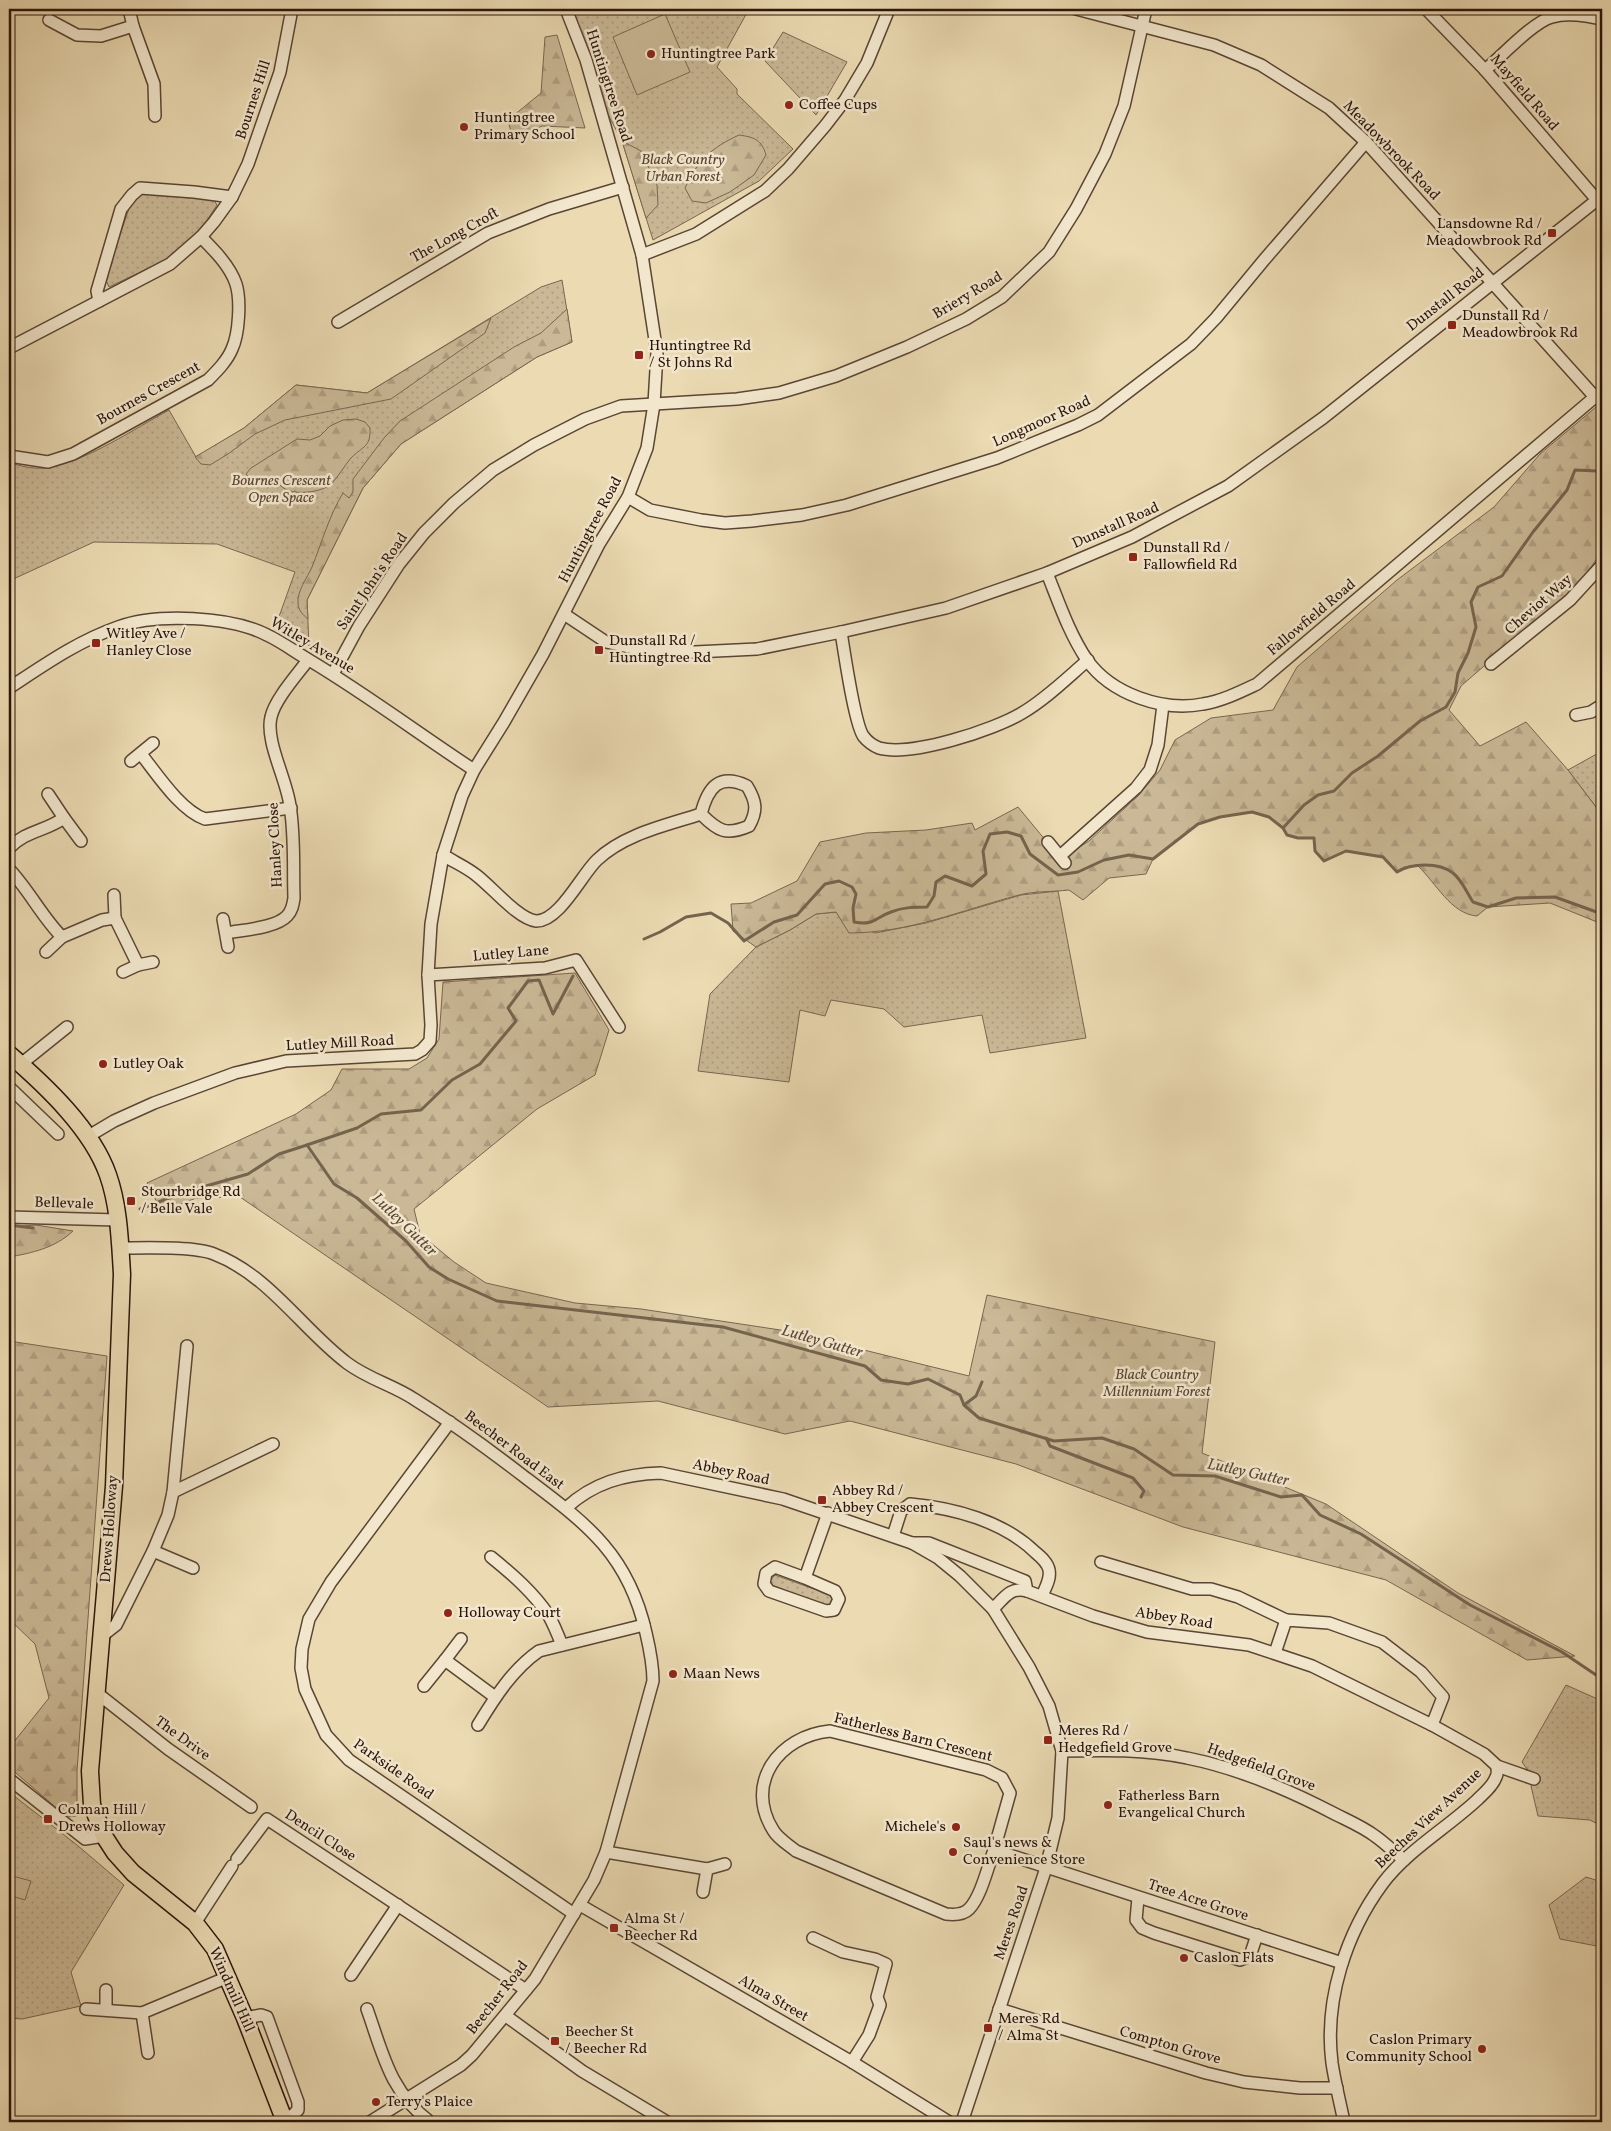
<svg xmlns="http://www.w3.org/2000/svg" width="1611" height="2131" font-family="Vollkorn,serif">
  <style>
    .green { fill: url(#green-dots); stroke: #7a6650 }
    .forest { fill: url(#forest-firs); stroke: #7a6650 }
    .pitch { fill: #cab896; stroke: #7a6650 }
    .lines { fill: none; stroke-linecap: round; stroke-linejoin: round }
    .stream { stroke: #76634d; stroke-width: 3 }
    .minor-casing { stroke: #5a4635; stroke-width: 14 }
    .highway-casing { stroke: #2a140b; stroke-width: 19 }
    .minor { stroke: #f2e7cd; stroke-width: 11 }
    .highway { stroke: #ebdab2; stroke-width: 16 }
    .poi-dot { fill: #8f2418; stroke: #f2e7cd; stroke-width: 2 }
    .labels { text-anchor: middle; dominant-baseline: central; stroke-width: 5; stroke-linejoin: round; paint-order: stroke }
    .poi-label { font-size: 15px; fill: #2a140b; stroke: #f2e7cd; text-anchor: start }
    .street-label { font-size: 15px; fill: #2a140b; stroke: #f2e7cd }
    .park-label { font-size: 15px; font-style: italic; fill: #5a4535; stroke: #f2e7cd }
    .water-label { font-size: 16px; font-style: italic; fill: #5d4837; stroke: #f2e7cd }
  </style>
  <defs>
    <pattern id="green-dots" width="8" height="8" patternUnits="userSpaceOnUse" patternTransform="scale(1.25)"><rect width="8" height="8" fill="#cab896"/><path d="M2 2h.1M6 6h.1" fill="none" stroke="#ae9d80" stroke-width="1.8" stroke-linecap="round"/></pattern>
    <pattern id="forest-firs" width="22" height="20" patternUnits="userSpaceOnUse" patternTransform="scale(1.25)"><rect width="22" height="20" fill="#cab896"/><path d="M5 1l3.5 6h-7zM16 11l3.5 6h-7z" fill="#ae9d80"/></pattern>
  </defs>
  <rect width="100%" height="100%" fill="#ebdab2"/>
  <filter id="stains"><feTurbulence type="fractalNoise" baseFrequency=".004" numOctaves="4"/><feColorMatrix values="0 0 0 0 .2 0 0 0 0 .09 0 0 0 0 .02 0 0 0 .5 -.17"/></filter>
  <radialGradient id="worn" r=".72"><stop offset=".6" stop-color="#630" stop-opacity="0"/><stop offset="1" stop-color="#630" stop-opacity=".3"/></radialGradient>
  <g class="green">
    <polygon points="571,9 749,9 717,67 737,89 737,94 793,149 759,181 653,240 622,141 605,109 592,61"/>
    <polygon points="783,32 847,62 816,115 765,61"/>
    <polygon points="145,192 214,200 217,205 200,231 168,259 109,287 105,278 132,200"/>
    <path d="M562 280 572 342 537 357 401 444 363 488 307 600 309 646 276 625 295 572 217 544 94 542 9 581V462C21 467 38 470 51 467 86 461 136 428 169 410L196 457 244 428 296 385 367 393 541 287Z"/>
    <polygon points="1602,751 1602,815 1568,770"/>
    <polygon points="1058,891 1086,1038 990,1053 982,1015 904,1027 884,1009 831,1000 825,1016 800,1010 789,1082 698,1071 710,994 756,947 790,930 816,914 836,912 875,933 926,923 1021,895"/>
    <polygon points="775,1575 831,1595 834,1598 833,1605 826,1606 772,1585 770,1581"/>
    <polygon points="1566,1685 1602,1701 1602,1826 1590,1820 1538,1816 1531,1786 1534,1779 1522,1762"/>
    <polygon points="9,1792 77,1845 124,1885 71,1972 81,2006 22,2019 9,2018"/>
    <polygon points="1586,1877 1602,1882 1602,1947 1560,1939 1549,1905"/>
  </g>
  <g class="forest">
    <polygon points="557,35 585,128 542,126 513,140 508,120 541,93 545,37"/>
    <path d="M739 135C754 137 762 140 766 155L754 175 730 192 706 203 692 201 685 188C698 160 711 148 739 135Z"/>
    <polygon points="622,141 641,151 657,185 658,205 646,218"/>
    <path d="M567 309 572 342 537 357 401 444 363 488 307 600 308 619C303 615 298 610 298 603 297 591 307 578 312 567 322 542 329 516 343 493L349 498 353 492V479L384 438 400 421 514 347 541 333Z"/>
    <polygon points="491,318 485,333 391,399 285,420 255,434 228,454 210,465 201,464 195,457 244,428 296,385 367,393"/>
    <path d="M1602 402V551L1580 583 1461 686 1449 710 1480 746 1526 722 1568 770 1602 815V924L1550 903 1488 907 1477 916C1451 914 1436 883 1418 866L1404 867 1397 872 1383 857 1346 851 1324 861 1315 851 1314 838H1298L1287 835 1283 828 1269 817 1252 812 1220 817 1198 824 1153 859 1146 874 1109 878 1083 900 1069 890C1052 892 1034 891 1019 895 962 910 909 933 849 933L836 912 816 914 790 930 756 947 733 931 731 904 751 903 797 881 820 842 866 833 926 830 972 823 975 830 1018 807 1061 859 1089 841 1138 796 1160 770 1175 740 1211 718 1273 710 1297 667 1397 580 1494 507 1540 454Z"/>
    <path d="M356 419 365 422 370 428C371 447 363 446 351 458 344 466 339 476 332 483 324 492 298 495 287 490 283 488 279 484 274 482 267 480 259 480 251 480L246 474 251 468 297 439 310 440 320 436 330 426 343 420Z"/>
    <polygon points="575,973 609,1030 595,1075 537,1109 414,1209 420,1234 454,1262 486,1283 575,1303 641,1309 787,1331 969,1376 987,1295 1215,1342 1202,1453 1326,1504 1458,1593 1575,1656 1527,1660 1386,1580 1183,1527 1016,1464 850,1421 785,1434 658,1401 548,1407 240,1197 196,1198 162,1212 147,1183 296,1114 331,1090 342,1069 409,1069 427,1058 439,1039 443,982"/>
    <path d="M36 1225 73 1231C55 1248 32 1253 9 1257V1227Z"/>
    <polygon points="9,1341 107,1356 77,1771 77,1816 67,1817 9,1767 9,1748 49,1698 35,1644 9,1619"/>
  </g>
  <g class="pitch">
    <polygon points="665,14 690,72 637,95 613,37"/>
    <polygon points="9,1875 31,1881 25,1900 9,1895"/>
  </g>
  <g class="lines">
    <g class="stream">
      <polyline points="1283,828 1304,805 1318,795 1334,791 1352,773 1378,756 1420,721 1446,707 1455,692 1458,673 1468,653 1476,627 1471,602 1478,587 1502,576 1533,532 1567,490 1575,470 1597,471 1602,467"/>
      <path d="M644 939 660 932 686 917 711 913 728 923 744 941 774 922 797 915 825 884 839 881 852 887 856 894 853 908 854 922C874 926 874 918 891 912 903 907 915 907 927 907L934 896 936 882 945 876 972 886 986 874 983 851 990 834 1007 832 1021 836 1030 854 1058 875 1078 872 1104 860 1129 855 1153 859 1198 824 1220 817 1252 812 1269 817 1283 828 1287 835 1298 838H1314L1315 851 1324 861 1346 851 1383 857 1397 872C1411 863 1439 862 1453 873 1462 880 1467 893 1473 902L1488 907 1516 898 1555 897 1602 914"/>
      <polyline points="307,1145 357,1128 381,1114 421,1110 452,1080 480,1064 516,1021 508,1008 528,981 539,980 553,1014 573,976"/>
      <polyline points="140,1209 185,1192 248,1174 279,1154 307,1145 334,1184 357,1198 406,1241 429,1267 448,1279 497,1301 723,1327 865,1366 881,1380 908,1384 928,1379 960,1395 964,1405 979,1418 1054,1441 1102,1438 1134,1449 1173,1475 1215,1476 1281,1497 1302,1495 1320,1515 1361,1534 1470,1605 1562,1652 1602,1679"/>
      <polyline points="9,1225 33,1228"/>
      <polyline points="964,1405 976,1396 982,1382"/>
      <polyline points="1046,1438 1050,1446 1133,1478 1144,1491 1141,1497"/>
    </g>
    <defs>
      <g id="minor">
        <polyline points="129,9 133,26 154,84 155,116"/>
        <polyline points="1076,9 1214,45 1261,65 1329,108 1366,142 1595,397"/>
        <polyline points="1426,9 1485,70 1597,200"/>
        <polyline points="49,20 77,35 101,36 133,26"/>
        <path d="M1485 70C1501 57 1533 22 1552 17 1567 12 1587 16 1602 19"/>
        <polyline points="642,255 696,234 765,191 788,169 825,126 845,100 867,63 889,9"/>
        <polyline points="99,301 97,291 121,209 132,195 140,188 194,192 232,197"/>
        <polyline points="338,322 488,233 549,209 623,187"/>
        <polyline points="9,348 170,264 201,237 214,222 232,197 248,164 280,72 292,9"/>
        <path d="M9 456 48 462 73 454 208 380C217 371 227 361 232 349 239 334 241 300 236 284 230 266 214 250 201 237"/>
        <polyline points="628,497 650,510 701,520 725,523 752,521 802,515 847,505 997,458 1078,425 1098,415 1191,344 1216,318 1264,260 1366,142"/>
        <path d="M1047 573C1059 603 1069 633 1087 660 1111 694 1163 712 1203 704 1222 701 1240 692 1257 684L1602 391"/>
        <polyline points="564,614 606,642 642,650 695,652 757,649 841,632 946,608 1047,573 1132,537 1228,486 1323,418 1602,196"/>
        <path d="M841 632C844 650 855 727 864 737 867 741 874 746 879 748 911 757 994 730 1022 713 1046 699 1067 678 1088 660"/>
        <polyline points="1491,664 1570,600 1602,565"/>
        <polyline points="333,674 359,626 399,564 424,533 454,503 493,470 534,445 585,419 621,406 737,399 779,393 836,376 907,347 966,319 1002,297 1049,252 1076,209 1105,154 1124,106 1146,9"/>
        <path d="M9 688C44 665 78 641 118 627 156 613 230 616 267 635 282 642 295 652 309 660 366 694 419 734 474 770"/>
        <polyline points="1576,715 1591,712 1602,705"/>
        <path d="M141 754C157 774 180 810 205 819L291 808"/>
        <polyline points="131,761 153,743"/>
        <polyline points="48,794 64,818"/>
        <polyline points="1048,842 1065,863"/>
        <path d="M9 848C27 830 44 832 64 818L81 841"/>
        <path d="M443 855C454 862 466 867 476 875 491 886 518 919 536 921 559 922 582 874 597 860 624 834 667 825 701 814 708 787 719 773 747 786 756 801 758 810 749 826 726 836 718 831 701 814"/>
        <polyline points="1060,856 1136,788 1150,770 1158,745 1163,705"/>
        <path d="M9 869C29 890 42 917 62 937L102 920 115 918 138 965"/>
        <polyline points="114,895 115,918"/>
        <polyline points="223,919 228,947"/>
        <path d="M227 933C242 930 276 928 287 916 292 911 293 905 294 898 293 868 295 836 290 806 287 780 265 741 271 717 275 699 297 675 308 660"/>
        <polyline points="46,952 62,937"/>
        <polyline points="123,972 138,965 153,962"/>
        <polyline points="428,975 545,968 576,960 619,1027"/>
        <polyline points="21,1064 67,1027"/>
        <polyline points="9,1087 58,1134"/>
        <polyline points="87,1137 114,1121 154,1103 235,1073 286,1061 415,1054 422,1050 430,1041 431,1025 428,975 431,924 443,855 462,796 474,770 504,722 543,654 599,544 628,497 647,448 654,404 657,353 642,255 586,60 566,9"/>
        <polyline points="9,1217 117,1220"/>
        <path d="M120 1248C144 1248 194 1246 214 1254 269 1275 302 1329 347 1363 368 1379 393 1385 414 1399 451 1422 487 1448 522 1475 584 1522 628 1552 646 1633 650 1650 653 1664 653 1681L606 1852 594 1880 535 1979 472 2055 461 2065 370 2122"/>
        <polyline points="450,1422 331,1582 309,1619 302,1649 301,1668 305,1689 326,1735 349,1760 574,1914"/>
        <polyline points="173,1492 273,1444"/>
        <path d="M566 1508C593 1483 624 1474 661 1473L783 1499 912 1543H929L1025 1581 1027 1591 1093 1616 1147 1632 1249 1645 1312 1666 1432 1725 1484 1754 1497 1766 1534 1779"/>
        <path d="M893 1536 901 1511 910 1504C954 1508 1003 1521 1035 1552 1041 1557 1048 1563 1049 1570 1051 1579 1045 1588 1042 1596"/>
        <polyline points="912,1543 938,1558 960,1576 993,1609 1029,1667 1049,1706 1062,1751 1058,1818 1046,1868 962,2122"/>
        <polyline points="153,1551 193,1568"/>
        <path d="M491 1557C512 1574 534 1593 549 1616 554 1625 558 1635 562 1645"/>
        <polyline points="1101,1562 1192,1589 1211,1589 1238,1597 1286,1620"/>
        <polyline points="805,1578 775,1567 766,1573 764,1584 769,1591 826,1611 834,1610 839,1599 835,1591 805,1578 828,1513"/>
        <path d="M993 1609C1004 1598 1011 1586 1027 1591"/>
        <polyline points="102,1636 116,1625 153,1551 168,1515 173,1492 187,1346"/>
        <polyline points="461,1639 445,1660 495,1697"/>
        <polyline points="1275,1653 1286,1620 1329,1623 1382,1642 1421,1672 1443,1697 1432,1725"/>
        <polyline points="424,1686 445,1660"/>
        <polyline points="97,1693 168,1749 251,1807"/>
        <path d="M478 1725C495 1697 513 1669 539 1651L644 1625"/>
        <path d="M1062 1751C1103 1750 1146 1749 1187 1758 1238 1768 1289 1790 1335 1814 1349 1821 1363 1827 1375 1836 1385 1843 1394 1852 1404 1860"/>
        <polyline points="9,1779 85,1839 104,1836"/>
        <path d="M994 1850 1010 1793 1002 1778 986 1770 830 1731C779 1736 744 1783 773 1830 778 1839 789 1845 796 1851L946 1914C954 1915 963 1915 969 1909 981 1897 988 1866 994 1850L1342 1963"/>
        <polyline points="606,1852 707,1869"/>
        <polyline points="237,1859 267,1819 526,1990"/>
        <polyline points="703,1892 707,1869 725,1864"/>
        <polyline points="1138,1898 1136,1920 1142,1928 1154,1933 1240,1960 1250,1956 1257,1935"/>
        <polyline points="580,1905 852,2062 949,2122"/>
        <polyline points="195,1923 232,1866"/>
        <polyline points="813,1938 843,1952 875,1959 886,1964 877,1997 880,2005 869,2035 852,2062"/>
        <polyline points="351,1975 398,1905"/>
        <polyline points="86,2009 142,2013 228,1977"/>
        <polyline points="106,2009 106,1990"/>
        <path d="M367 2009C383 2054 390 2092 430 2122"/>
        <polyline points="999,2009 1206,2073 1244,2082 1300,2088 1337,2088"/>
        <polyline points="142,2013 148,2053"/>
        <polyline points="506,2016 582,2071 667,2122"/>
        <polyline points="245,2018 261,2015 267,2017 298,2102 298,2110 285,2122"/>
        <path d="M1344 2122C1340 2102 1335 2083 1332 2063 1324 2000 1346 1933 1383 1883 1408 1850 1447 1828 1477 1800 1484 1793 1493 1786 1496 1777 1498 1774 1497 1769 1497 1766"/>
      </g>
      <path id="highway" d="M9 1054C45 1085 92 1129 108 1175 119 1206 120 1242 122 1274L114 1486 90 1771 92 1805 104 1836 115 1853 133 1873 195 1923 215 1949 245 2018 285 2122"/>
    </defs>
    <use href="#minor" class="minor-casing"/>
    <use href="#highway" class="highway-casing"/>
    <use href="#minor" class="minor"/>
    <use href="#highway" class="highway"/>
  </g>
  <g class="poi-dot">
    <circle cx="651" cy="54" r="5"/>
    <circle cx="789" cy="105" r="5"/>
    <circle cx="464" cy="127" r="5"/>
    <rect x="1547" y="228" width="10" height="10" rx="2.5"/>
    <rect x="1447" y="320" width="10" height="10" rx="2.5"/>
    <rect x="634" y="350" width="10" height="10" rx="2.5"/>
    <rect x="1128" y="552" width="10" height="10" rx="2.5"/>
    <rect x="91" y="638" width="10" height="10" rx="2.5"/>
    <rect x="594" y="645" width="10" height="10" rx="2.5"/>
    <circle cx="103" cy="1064" r="5"/>
    <rect x="126" y="1196" width="10" height="10" rx="2.5"/>
    <rect x="817" y="1495" width="10" height="10" rx="2.5"/>
    <circle cx="448" cy="1613" r="5"/>
    <circle cx="673" cy="1674" r="5"/>
    <rect x="1043" y="1735" width="10" height="10" rx="2.5"/>
    <circle cx="1108" cy="1805" r="5"/>
    <rect x="43" y="1814" width="10" height="10" rx="2.5"/>
    <circle cx="956" cy="1827" r="5"/>
    <circle cx="953" cy="1852" r="5"/>
    <rect x="609" y="1923" width="10" height="10" rx="2.5"/>
    <circle cx="1184" cy="1958" r="5"/>
    <rect x="983" y="2023" width="10" height="10" rx="2.5"/>
    <rect x="550" y="2036" width="10" height="10" rx="2.5"/>
    <circle cx="1482" cy="2049" r="5"/>
    <circle cx="376" cy="2102" r="5"/>
  </g>
  <g class="labels">
    <g class="poi-label">
      <text x="661" y="54">Huntingtree Park</text>
      <text x="799" y="105">Coffee Cups</text>
      <text x="474" y="118">Huntingtree<tspan x="474" dy="17">Primary School</tspan></text>
      <text x="1542" y="224" text-anchor="end">Lansdowne Rd /<tspan x="1542" dy="17">Meadowbrook Rd</tspan></text>
      <text x="1462" y="316">Dunstall Rd /<tspan x="1462" dy="17">Meadowbrook Rd</tspan></text>
      <text x="649" y="346">Huntingtree Rd<tspan x="649" dy="17">/ St Johns Rd</tspan></text>
      <text x="1143" y="548">Dunstall Rd /<tspan x="1143" dy="17">Fallowfield Rd</tspan></text>
      <text x="106" y="634">Witley Ave /<tspan x="106" dy="17">Hanley Close</tspan></text>
      <text x="609" y="641">Dunstall Rd /<tspan x="609" dy="17">Huntingtree Rd</tspan></text>
      <text x="113" y="1064">Lutley Oak</text>
      <text x="141" y="1192">Stourbridge Rd<tspan x="141" dy="17">/ Belle Vale</tspan></text>
      <text x="832" y="1491">Abbey Rd /<tspan x="832" dy="17">Abbey Crescent</tspan></text>
      <text x="458" y="1613">Holloway Court</text>
      <text x="683" y="1674">Maan News</text>
      <text x="1058" y="1731">Meres Rd /<tspan x="1058" dy="17">Hedgefield Grove</tspan></text>
      <text x="1118" y="1796">Fatherless Barn<tspan x="1118" dy="17">Evangelical Church</tspan></text>
      <text x="58" y="1810">Colman Hill /<tspan x="58" dy="17">Drews Holloway</tspan></text>
      <text x="946" y="1827" text-anchor="end">Michele's</text>
      <text x="963" y="1843">Saul's news &amp;<tspan x="963" dy="17">Convenience Store</tspan></text>
      <text x="624" y="1919">Alma St /<tspan x="624" dy="17">Beecher Rd</tspan></text>
      <text x="1194" y="1958">Caslon Flats</text>
      <text x="998" y="2019">Meres Rd<tspan x="998" dy="17">/ Alma St</tspan></text>
      <text x="565" y="2032">Beecher St<tspan x="565" dy="17">/ Beecher Rd</tspan></text>
      <text x="1472" y="2040" text-anchor="end">Caslon Primary<tspan x="1472" dy="17">Community School</tspan></text>
      <text x="386" y="2102">Terry's Plaice</text>
    </g>
    <g class="street-label">
      <text transform="translate(608 86) rotate(72)">Huntingtree Road</text>
      <text transform="translate(1524 93) rotate(49)">Mayfield Road</text>
      <text transform="translate(254 100) rotate(-72)">Bournes Hill</text>
      <text transform="translate(1391 151) rotate(46)">Meadowbrook Road</text>
      <text transform="translate(455 236) rotate(-29)">The Long Croft</text>
      <text transform="translate(968 296) rotate(-31)">Briery Road</text>
      <text transform="translate(1446 300) rotate(-38)">Dunstall Road</text>
      <text transform="translate(149 394) rotate(-29)">Bournes Crescent</text>
      <text transform="translate(1042 422) rotate(-24)">Longmoor Road</text>
      <text transform="translate(1116 526) rotate(-24)">Dunstall Road</text>
      <text transform="translate(591 530) rotate(-62)">Huntingtree Road</text>
      <text transform="translate(373 582) rotate(-56)">Saint John's Road</text>
      <text transform="translate(1539 605) rotate(-41)">Cheviot Way</text>
      <text transform="translate(1312 618) rotate(-40)">Fallowfield Road</text>
      <text transform="translate(312 646) rotate(31)">Witley Avenue</text>
      <text transform="translate(276 845) rotate(-93)">Hanley Close</text>
      <text transform="translate(511 954) rotate(-5)">Lutley Lane</text>
      <text transform="translate(340 1044) rotate(-3)">Lutley Mill Road</text>
      <text transform="translate(64 1204) rotate(2)">Bellevale</text>
      <text transform="translate(514 1451) rotate(37)">Beecher Road East</text>
      <text transform="translate(731 1473) rotate(12)">Abbey Road</text>
      <text transform="translate(110 1529) rotate(-86)">Drews Holloway</text>
      <text transform="translate(1174 1619) rotate(9)">Abbey Road</text>
      <text transform="translate(913 1738) rotate(14)">Fatherless Barn Crescent</text>
      <text transform="translate(182 1739) rotate(36)">The Drive</text>
      <text transform="translate(1261 1768) rotate(20)">Hedgefield Grove</text>
      <text transform="translate(393 1770) rotate(35)">Parkside Road</text>
      <text transform="translate(1429 1819) rotate(-43)">Beeches View Avenue</text>
      <text transform="translate(320 1836) rotate(33)">Dencil Close</text>
      <text transform="translate(1198 1901) rotate(18)">Tree Acre Grove</text>
      <text transform="translate(1012 1923) rotate(-71)">Meres Road</text>
      <text transform="translate(231 1990) rotate(66)">Windmill Hill</text>
      <text transform="translate(498 1998) rotate(-52)">Beecher Road</text>
      <text transform="translate(773 1999) rotate(30)">Alma Street</text>
      <text transform="translate(1170 2046) rotate(16)">Compton Grove</text>
    </g>
    <g class="park-label">
      <text x="683" y="160">Black Country<tspan x="683" dy="17">Urban Forest</tspan></text>
      <text x="281" y="481">Bournes Crescent<tspan x="281" dy="17">Open Space</tspan></text>
      <text x="1157" y="1375">Black Country<tspan x="1157" dy="17">Millennium Forest</tspan></text>
    </g>
    <g class="water-label">
      <text transform="translate(404 1225) rotate(44)">Lutley Gutter</text>
      <text transform="translate(822 1342) rotate(16)">Lutley Gutter</text>
      <text transform="translate(1248 1473) rotate(12)">Lutley Gutter</text>
    </g>
  </g>
  <rect width="1611" height="2131" fill="none" stroke="#ebdab2" stroke-width="30"/>
  <rect x="10" y="10" width="1591" height="2111" fill="none" stroke="#2a140b" stroke-width="2.5"/>
  <rect x="15" y="15" width="1581" height="2101" fill="none" stroke="#2a140b"/>
  <rect width="100%" height="100%" filter="url(#stains)"/>
  <rect width="100%" height="100%" fill="url(#worn)"/>
</svg>
